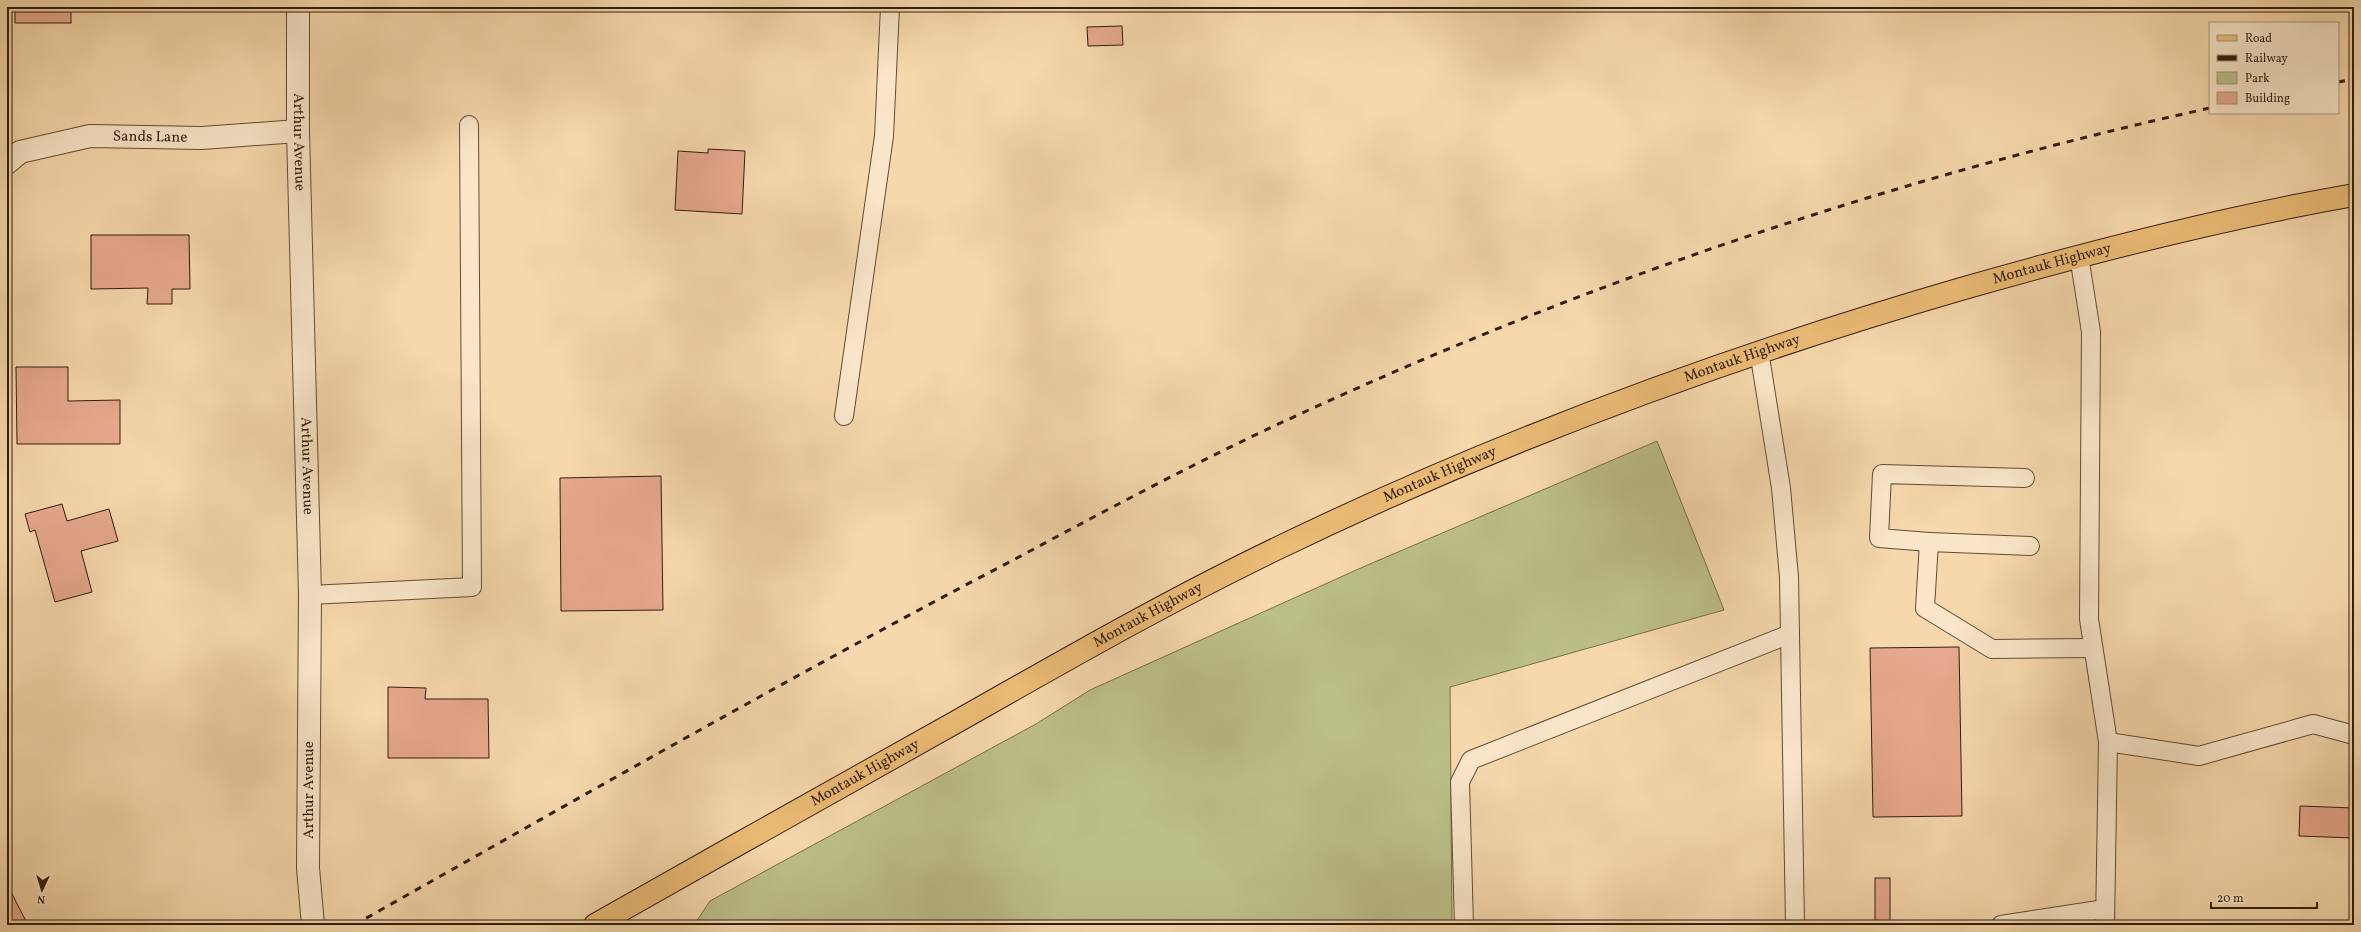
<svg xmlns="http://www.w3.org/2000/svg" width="2361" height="932" font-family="Vollkorn,serif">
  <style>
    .green { fill: #bcbf89; stroke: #766e4b }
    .building { fill: #e7a98f; stroke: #301d0d }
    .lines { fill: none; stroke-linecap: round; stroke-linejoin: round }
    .service-casing { stroke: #624c35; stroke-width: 20 }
    .minor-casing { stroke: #624c35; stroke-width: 24 }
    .primary-casing { stroke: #301d0d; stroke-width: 24 }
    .service { stroke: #f9e6c9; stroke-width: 18 }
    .minor { stroke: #f9e6c9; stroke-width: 22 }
    .primary { stroke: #ebbc76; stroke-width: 22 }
    .rail { stroke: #301d0d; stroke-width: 3; stroke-dasharray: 7 7; stroke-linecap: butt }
    .labels { text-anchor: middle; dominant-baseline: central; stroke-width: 4; stroke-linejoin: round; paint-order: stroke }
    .street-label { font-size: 15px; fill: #301d0d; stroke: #f9e6c9 }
  </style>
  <rect width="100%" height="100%" fill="#f6d8ac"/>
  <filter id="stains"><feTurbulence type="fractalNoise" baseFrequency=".005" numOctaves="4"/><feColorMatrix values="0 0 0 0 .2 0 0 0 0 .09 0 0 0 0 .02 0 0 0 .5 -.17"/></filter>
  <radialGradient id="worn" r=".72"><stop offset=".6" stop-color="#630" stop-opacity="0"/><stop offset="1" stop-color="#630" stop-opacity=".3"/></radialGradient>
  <polygon class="green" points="1657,441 1724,610 1450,687 1452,925 694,925 710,901 1036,724 1090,690 1363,567"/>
  <g class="building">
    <rect x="15" y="7" width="56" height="16"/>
    <polygon points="1122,26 1123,45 1088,46 1087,27"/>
    <polygon points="708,149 745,151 742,214 675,210 678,151 708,153"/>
    <polygon points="91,235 189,235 190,289 172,289 172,304 147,304 148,288 91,289"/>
    <polygon points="16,367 68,367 68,401 120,400 120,444 17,444"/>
    <polygon points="661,476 663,610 561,611 560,478"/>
    <polygon points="62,504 67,521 109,509 118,541 81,551 92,592 55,602 35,530 30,532 25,514"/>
    <polygon points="1959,647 1962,816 1873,817 1870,648"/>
    <polygon points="388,687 426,688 425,699 488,699 489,758 388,758"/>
    <polygon points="2300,806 2354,808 2354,838 2299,836"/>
    <rect x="1875" y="878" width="15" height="47"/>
    <polygon points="11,892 28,925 7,925 7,894"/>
  </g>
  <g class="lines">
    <defs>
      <g id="service">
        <polyline points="2079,256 2091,332 2089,619 2108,742 2199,756 2313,724 2354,735"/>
        <polyline points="1759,351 1781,488 1789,577 1795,925"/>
        <polyline points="844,416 884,136 890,7"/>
        <polyline points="1929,542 1879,538 1882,474 2025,478"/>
        <polyline points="2030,546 1929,542 1925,608 1992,649 2093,648"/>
        <polyline points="310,595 472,587 469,125"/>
        <polyline points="1464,925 1460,782 1471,760 1790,634"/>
        <polyline points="2001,925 2105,909"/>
        <polyline points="2105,925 2108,742"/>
      </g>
      <g id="minor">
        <path id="s1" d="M298 7V131L310 595 308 868 313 925"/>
        <path id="s2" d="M7 163 20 152 90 136 202 138 298 131"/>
      </g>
      <g id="primary">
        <path id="s3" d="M595 925C715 857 836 789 956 722 1062 662 1168 601 1278 548 1497 442 1727 357 1961 289 2090 252 2222 218 2354 195"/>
      </g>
    </defs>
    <use href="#service" class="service-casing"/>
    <use href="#minor" class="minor-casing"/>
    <use href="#primary" class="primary-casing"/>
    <use href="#service" class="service"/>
    <use href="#minor" class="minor"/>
    <use href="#primary" class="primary"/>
    <g class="rail">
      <polyline points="2338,82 2354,79"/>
      <path d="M354 925C574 801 793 675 1017 558 1110 508 1204 458 1300 414 1591 280 1897 177 2210 108"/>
    </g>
  </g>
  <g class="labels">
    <g class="street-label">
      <text stroke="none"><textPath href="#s2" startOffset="149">Sands Lane</textPath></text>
      <text stroke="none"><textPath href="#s1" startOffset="135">Arthur Avenue</textPath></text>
      <text stroke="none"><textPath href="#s3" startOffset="1606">Montauk Highway</textPath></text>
      <text stroke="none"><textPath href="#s3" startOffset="1282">Montauk Highway</textPath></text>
      <text stroke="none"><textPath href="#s1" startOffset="459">Arthur Avenue</textPath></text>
      <text stroke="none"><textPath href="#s3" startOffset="958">Montauk Highway</textPath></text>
      <text stroke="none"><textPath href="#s3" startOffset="634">Montauk Highway</textPath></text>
      <text stroke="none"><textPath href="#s3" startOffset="310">Montauk Highway</textPath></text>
      <text transform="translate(309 790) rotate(-90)">Arthur Avenue</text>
    </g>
  </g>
  <rect width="2361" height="932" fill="none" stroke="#f6d8ac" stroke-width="24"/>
  <rect x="8" y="8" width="2345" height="916" fill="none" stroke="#301d0d" stroke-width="2"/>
  <rect x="12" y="12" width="2337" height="908" fill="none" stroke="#301d0d"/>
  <rect x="2209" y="22" width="130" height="92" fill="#f9e6c9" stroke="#a9967e"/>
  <rect x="2217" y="35" width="20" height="6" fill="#ebbc76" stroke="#a9967e"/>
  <text x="2245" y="42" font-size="12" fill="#301d0d">Road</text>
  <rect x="2217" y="55" width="20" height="6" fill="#301d0d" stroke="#a9967e"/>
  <text x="2245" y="62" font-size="12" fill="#301d0d">Railway</text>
  <rect x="2217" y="72" width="20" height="12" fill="#bcbf89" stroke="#a9967e"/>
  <text x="2245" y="82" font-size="12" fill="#301d0d">Park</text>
  <rect x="2217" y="92" width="20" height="12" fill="#e7a98f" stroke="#a9967e"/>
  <text x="2245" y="102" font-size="12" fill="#301d0d">Building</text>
  <g transform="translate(42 890) rotate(184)" stroke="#f9e6c9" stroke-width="3" paint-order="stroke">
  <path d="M0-3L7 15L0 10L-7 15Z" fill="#301d0d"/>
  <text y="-6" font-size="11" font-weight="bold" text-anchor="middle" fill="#301d0d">N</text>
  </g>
  <path d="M2211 902v6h106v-6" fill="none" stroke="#301d0d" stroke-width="2"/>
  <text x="2217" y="902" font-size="12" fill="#301d0d" stroke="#f9e6c9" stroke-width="3" paint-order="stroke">20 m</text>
  <rect width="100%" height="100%" filter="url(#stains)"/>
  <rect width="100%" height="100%" fill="url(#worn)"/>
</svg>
